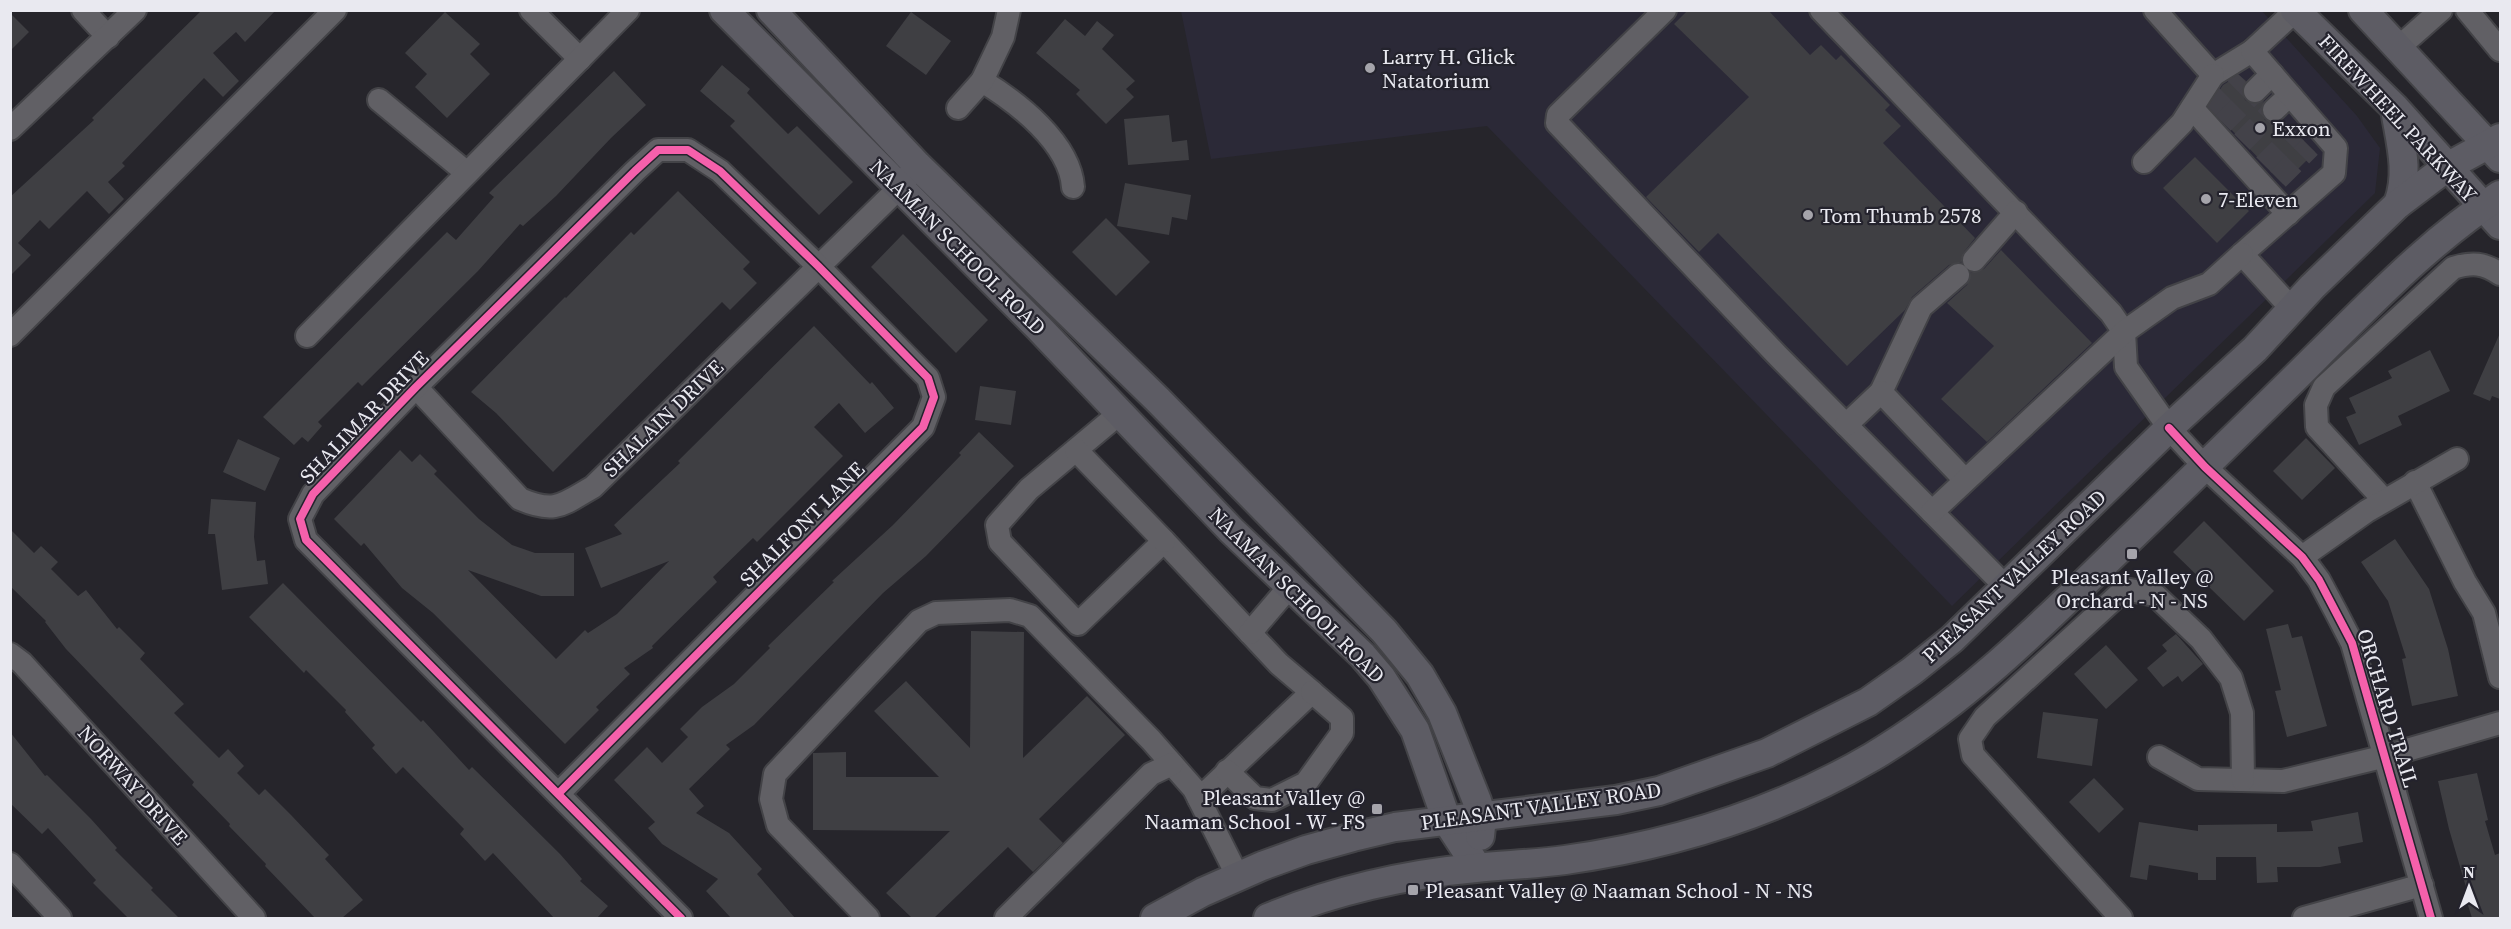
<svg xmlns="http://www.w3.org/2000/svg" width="2511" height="929" font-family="'Source Serif 4',serif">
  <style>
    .built { fill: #2b2937 }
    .building { fill: #3f3f43 }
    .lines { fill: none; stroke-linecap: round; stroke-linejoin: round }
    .minor-tunnel { stroke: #434249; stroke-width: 22; stroke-dasharray: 22 11; stroke-linecap: butt }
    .minor-casing { stroke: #434347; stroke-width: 26 }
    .major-casing { stroke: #434347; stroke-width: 32 }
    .minor { stroke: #616065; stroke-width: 22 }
    .major { stroke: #5d5c64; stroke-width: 28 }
    .cycleway-casing { stroke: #24232d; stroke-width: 11 }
    .cycleway { stroke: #f560ab; stroke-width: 8 }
    .poi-dot { fill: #a5a4ab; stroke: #24232d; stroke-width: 2 }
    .labels { text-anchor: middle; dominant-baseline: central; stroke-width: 4.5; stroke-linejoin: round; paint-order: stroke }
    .poi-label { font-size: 21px; fill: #e9e9f0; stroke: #24232d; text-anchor: start }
    .street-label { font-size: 21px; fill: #e9e9f0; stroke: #24232d }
  </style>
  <rect width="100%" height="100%" fill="#26252b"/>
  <polygon class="built" points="1181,11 2262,11 2357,116 2380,148 2375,193 1952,606 1487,126 1211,159"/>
  <g class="building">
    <polygon points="202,10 276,10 245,42 236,32 213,53 239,81 223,97 204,78 122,163 125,166 108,182 124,199 109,214 87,191 49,229 40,220 18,243 31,255 10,276 10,197 94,120 92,118"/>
    <polygon points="1688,10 1768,10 1810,55 1821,45 1836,60 1841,55 1890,105 1885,110 1901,126 1883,143 1975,238 1964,252 1961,262 1949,265 1912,297 1905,310 1847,366 1718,233 1699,252 1646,197 1749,97 1674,24"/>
    <polygon points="445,12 480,44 470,54 490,74 447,118 415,87 427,74 405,53"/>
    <polygon points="911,12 951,41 926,75 886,46"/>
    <polygon points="10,13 29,32 10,51"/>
    <polygon points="1065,19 1085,36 1097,21 1114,35 1102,49 1135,81 1126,89 1134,97 1106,124 1076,94 1080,90 1036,53"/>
    <polygon points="722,65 750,89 747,93 788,134 797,126 853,182 819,215 730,126 735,121 700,91"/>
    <polygon points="614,71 646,105 611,138 556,196 523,226 520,224 478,271 362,386 358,382 318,422 322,426 308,442 302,437 294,445 263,417 447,232 456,240 494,197 489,193"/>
    <polygon points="2239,75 2246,81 2242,88 2245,100 2252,104 2264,101 2261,112 2265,120 2276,123 2283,120 2315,152 2283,184 2209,106 2223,85"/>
    <polygon points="1169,115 1172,142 1187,140 1189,160 1128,165 1124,119"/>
    <polygon points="2195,157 2249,211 2217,243 2163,188"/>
    <polygon points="1125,183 1191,195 1187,220 1172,217 1169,235 1117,226"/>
    <polygon points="678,191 750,262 743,269 757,283 730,310 722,302 553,472 496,413 471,392 565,297 566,298 631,232 634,235"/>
    <polygon points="1106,218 1150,262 1116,296 1072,252"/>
    <polygon points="903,234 988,320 956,353 871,267"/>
    <polygon points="2001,250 2092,343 1987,442 1941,399 1994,346 1947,303 1967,285 1971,273 1984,269"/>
    <polygon points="814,326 870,384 872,382 894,408 865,433 839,403 814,427 843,456 757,542 753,538 713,577 717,582 652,646 653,648 624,668 630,674 596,707 599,710 565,744 433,613 402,588 364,543 361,546 334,519 400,450 412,462 420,454 437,471 434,474 479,519 512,545 535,553 574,553 574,596 541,596 468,570 556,659 585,630 588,633 617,614 669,561 601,588 585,548 622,534 614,525 680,463 678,461"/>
    <polygon points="2500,333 2500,399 2492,396 2490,401 2473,394"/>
    <polygon points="2430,350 2450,391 2398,416 2402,425 2359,445 2346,417 2356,413 2349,398 2392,378 2388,371"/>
    <polygon points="980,386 1016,391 1011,425 975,420"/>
    <polygon points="979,432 1014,466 926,556 883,593 754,725 726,745 730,749 689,789 704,806 696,813 729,833 762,869 757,874 795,918 731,918 706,891 718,879 662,844 648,828 655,822 614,780 647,747 662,763 688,737 680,729 702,707 734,684 770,648 768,646 834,582 832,581 893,525 961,455 959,453"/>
    <polygon points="2306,438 2335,468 2302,500 2273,471"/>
    <polygon points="238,439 280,458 265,491 223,472"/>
    <polygon points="211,499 256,502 254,537 257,561 265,560 268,584 222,590 215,534 208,534"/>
    <polygon points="2204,521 2274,591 2244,621 2173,552"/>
    <polygon points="10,529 34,553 41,546 58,562 51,569 78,596 86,590 117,629 119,627 145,653 140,659 184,704 174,713 219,758 228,749 244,766 237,773 259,795 265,789 291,815 329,855 325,859 363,900 342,918 315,918 265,866 266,864 229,826 230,824 192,785 194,782 66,649 45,622 46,621 10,586"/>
    <polygon points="2395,539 2429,589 2448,649 2458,696 2412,706 2402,659 2406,658 2388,601 2361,562"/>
    <polygon points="283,583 421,722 423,720 469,770 472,767 560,854 582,879 580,881 608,906 597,918 554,918 493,853 485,861 460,834 464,829 403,767 396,774 372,748 375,745 345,712 346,710 306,670 304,673 249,617"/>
    <polygon points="2288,624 2292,638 2302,636 2327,726 2287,737 2275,691 2281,690 2266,629"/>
    <polygon points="971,631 1024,632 1023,758 1087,696 1125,735 1039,819 1063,843 1033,872 1008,847 934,918 912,918 886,893 950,831 813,830 813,753 846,752 846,777 939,777 874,711 906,681 970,748"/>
    <polygon points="2176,634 2203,664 2182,682 2178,676 2163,687 2147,668 2167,651 2162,645"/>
    <polygon points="2106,645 2138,680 2106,709 2074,674"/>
    <polygon points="2043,712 2098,719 2092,766 2037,758"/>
    <polygon points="10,732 45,776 47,775 91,819 117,848 115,850 153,888 151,890 179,918 128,918 93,883 96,880 48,828 42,834 10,803"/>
    <polygon points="2477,773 2488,820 2485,821 2495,855 2500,853 2500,918 2472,918 2465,896 2468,894 2449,829 2438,781"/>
    <polygon points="2094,778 2124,809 2099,833 2069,802"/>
    <polygon points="2358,812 2363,842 2338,847 2341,863 2320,867 2277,867 2278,882 2257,883 2256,857 2216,857 2216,880 2198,880 2198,873 2149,865 2147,880 2130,877 2139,822 2198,831 2198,825 2277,824 2277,832 2313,831 2311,821"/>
  </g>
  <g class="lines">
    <g class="minor-tunnel">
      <polyline points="2208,108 2240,76"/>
      <polyline points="2223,123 2255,91"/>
      <polyline points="2242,142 2274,110"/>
      <polyline points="2264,165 2296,133"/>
      <polyline points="2278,179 2310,147"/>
    </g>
    <defs>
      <g id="minor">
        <polyline points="83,10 108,37"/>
        <polyline points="531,10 580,59"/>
        <polyline points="1665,10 1558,115 1557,123 1777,355 2006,587"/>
        <polyline points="1821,10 2111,313 2124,332 2126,367 2169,428 2205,467 2302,557 2319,580 2336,612 2352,643 2431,918"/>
        <polyline points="2155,10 2213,75 2252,51"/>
        <polyline points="2467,10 2500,50"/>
        <polyline points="2398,48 2441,10"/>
        <path d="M982 81C1017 102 1070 143 1073 187"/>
        <polyline points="2255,91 2272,74"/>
        <polyline points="379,100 467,173"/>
        <polyline points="958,108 982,81 1003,37 1009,10"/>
        <polyline points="2192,108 2288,214"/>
        <polyline points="2274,110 2290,95"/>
        <polyline points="10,129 135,10"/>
        <polyline points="2144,162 2182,123 2213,75"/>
        <polyline points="1974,260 2016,212"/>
        <polyline points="2292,309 2242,254 2334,173 2336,148 2252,51 2295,11"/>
        <polyline points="10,335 335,10"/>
        <polyline points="307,336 628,10"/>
        <path d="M416 387 520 499C555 514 562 505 593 487L899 188 909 175"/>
        <polyline points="1881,392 1921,307 1958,275"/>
        <polyline points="1120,413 1029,489 997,525 1000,542 1078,624 1164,541 1279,664 1312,692 1199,799"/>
        <polyline points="1846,425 1881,392 1965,480"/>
        <polyline points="1076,450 1164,541"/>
        <polyline points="2415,482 2465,582 2484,613 2500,677"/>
        <path d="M2384 500 2317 427 2316 405 2324 387 2453 268C2472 262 2484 263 2500 274"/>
        <polyline points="1932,512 2124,332 2172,298 2209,284 2242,254"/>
        <polyline points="2302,557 2367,511 2457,459"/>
        <polyline points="1250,633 1290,586"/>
        <polyline points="10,654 22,663 254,918"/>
        <polyline points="2159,757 2198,779 2283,781 2386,756 2500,723"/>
        <polyline points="1227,771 1255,798 1272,800 1306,783 1342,733 1342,718 1312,692"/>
        <polyline points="559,793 923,427 934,397 928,378 818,266 720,171 688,150 658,150 635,171 416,387 313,494 300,519 306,540 681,918"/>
        <polyline points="10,864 60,918"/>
        <polyline points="868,918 778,825 771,799 775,774 919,621 936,613 1010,610 1030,616 1151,740 1194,789 1238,877"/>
        <polyline points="1006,918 1151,774 1172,764"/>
        <polyline points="2121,918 1973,755 1970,739 1985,717 2125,589 2155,595 2201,639 2231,678 2242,713 2243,780"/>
        <polyline points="2304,918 2422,885"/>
      </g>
      <g id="major">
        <polyline points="724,10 1039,328 1231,530 1363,656 1381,677 1415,730 1447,821 1477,867"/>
        <polyline points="771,10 917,165 1158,400 1384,631 1420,675 1442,713 1477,801 1482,817 1480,836"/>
        <polyline points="2295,10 2395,108 2500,225"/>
        <polyline points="2363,10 2500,158"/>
        <path d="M2395 109C2400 141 2410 172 2398 204"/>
        <polyline points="1155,918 1203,892 1262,866 1306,850 1353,837 1395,827 1616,800 1659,791 1767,753 1868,702 1912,671 1952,639 2169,428 2255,349 2312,287 2398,204 2447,167 2500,138"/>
        <path d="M1268 918C1332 891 1407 874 1476 868 1506 865 1535 864 1565 860 1672 845 1778 812 1872 757 1963 703 2035 631 2110 558 2179 491 2249 424 2317 356 2376 298 2431 240 2500 195"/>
      </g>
    </defs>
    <use href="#minor" class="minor-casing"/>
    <use href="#major" class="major-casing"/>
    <use href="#minor" class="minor"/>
    <use href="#major" class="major"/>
    <defs>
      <g id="cycleway">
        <polyline points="2169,428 2205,467 2302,557 2319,580 2352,643 2431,918"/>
        <polyline points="559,793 923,427 934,397 928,378 818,266 720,171 688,150 658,150 635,171 416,387 313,494 300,519 306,540 681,918"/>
      </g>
    </defs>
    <use href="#cycleway" class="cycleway-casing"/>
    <use href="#cycleway" class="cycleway"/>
  </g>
  <g class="poi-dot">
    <circle cx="1370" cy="68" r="6"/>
    <circle cx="2260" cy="128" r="6"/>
    <circle cx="2206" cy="199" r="6"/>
    <circle cx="1808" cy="215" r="6"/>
    <rect x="2126" y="548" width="12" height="12" rx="3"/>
    <rect x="1371" y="803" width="12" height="12" rx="3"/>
    <rect x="1407" y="884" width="12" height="12" rx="3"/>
  </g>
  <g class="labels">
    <g class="poi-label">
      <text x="1382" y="56">Larry H. Glick<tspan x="1382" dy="24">Natatorium</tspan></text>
      <text x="2272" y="128">Exxon</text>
      <text x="2218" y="199">7-Eleven</text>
      <text x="1820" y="215">Tom Thumb 2578</text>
      <text x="2132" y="576" text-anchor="middle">Pleasant Valley @<tspan x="2132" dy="24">Orchard - N - NS</tspan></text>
      <text x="1365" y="797" text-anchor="end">Pleasant Valley @<tspan x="1365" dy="24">Naaman School - W - FS</tspan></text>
      <text x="1425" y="890">Pleasant Valley @ Naaman School - N - NS</text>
    </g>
    <g class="street-label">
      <text transform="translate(2398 118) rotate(47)">FIREWHEEL PARKWAY</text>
      <text transform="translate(958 247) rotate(45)">NAAMAN SCHOOL ROAD</text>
      <text transform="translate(364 417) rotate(-46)">SHALIMAR DRIVE</text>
      <text transform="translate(663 418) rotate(-44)">SHALAIN DRIVE</text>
      <text transform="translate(802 524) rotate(-45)">SHALFONT LANE</text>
      <text transform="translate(2014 576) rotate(-43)">PLEASANT VALLEY ROAD</text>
      <text transform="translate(1297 595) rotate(45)">NAAMAN SCHOOL ROAD</text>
      <text transform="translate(2388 708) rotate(73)">ORCHARD TRAIL</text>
      <text transform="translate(133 785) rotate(48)">NORWAY DRIVE</text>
      <text transform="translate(1541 806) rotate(-8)">PLEASANT VALLEY ROAD</text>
    </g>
  </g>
  <rect width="2511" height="929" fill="none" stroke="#e9e9f0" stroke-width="24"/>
  <g transform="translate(2469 887)" stroke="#24232d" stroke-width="4.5" paint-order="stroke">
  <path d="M0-4.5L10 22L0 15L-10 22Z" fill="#e9e9f0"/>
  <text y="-9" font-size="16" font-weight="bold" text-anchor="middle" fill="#e9e9f0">N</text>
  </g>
</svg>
